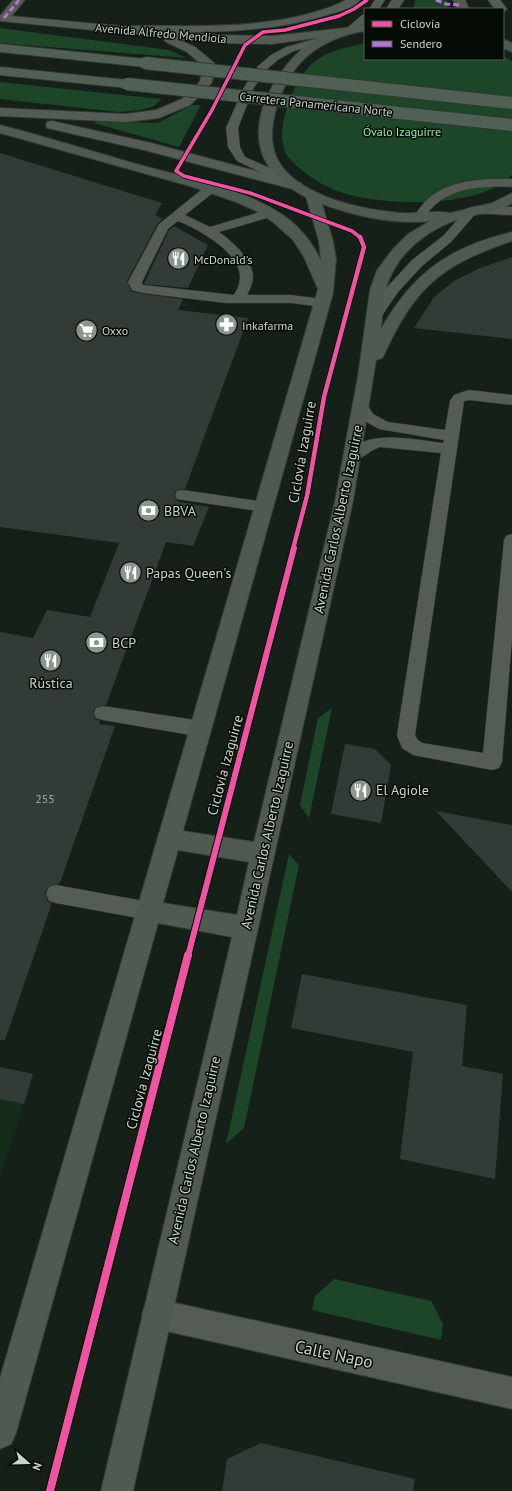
<svg xmlns="http://www.w3.org/2000/svg" width="512" height="1491" font-family="'PT Sans',sans-serif">
  <style>
    .built { fill: #152b1a }
    .green { fill: #1c4627 }
    .building { fill: #323b35 }
    .lines { fill: none; stroke-linecap: round; stroke-linejoin: round }
    .service-casing { stroke: #323a34; stroke-width: 1 }
    .pedestrian-casing { stroke: #323a34; stroke-width: 2 }
    .minor-casing { stroke: #323a34; stroke-width: 2 }
    .tertiary-casing { stroke: #323a34; stroke-width: 2 }
    .secondary-casing { stroke: #323a34; stroke-width: 2 }
    .primary-casing { stroke: #323a34; stroke-width: 2 }
    .motorway-casing { stroke: #323a34; stroke-width: 2 }
    .service { fill: #555c56; fill-rule: evenodd }
    .pedestrian { fill: #555c56; fill-rule: evenodd }
    .minor { fill: #555c56; fill-rule: evenodd }
    .tertiary { fill: #555c56; fill-rule: evenodd }
    .secondary { fill: #555c56; fill-rule: evenodd }
    .primary { fill: #4f5b51; fill-rule: evenodd }
    .motorway { fill: #516054; fill-rule: evenodd }
    .motorway-bridge-casing { stroke: #323a34; stroke-width: 14; stroke-linecap: butt }
    .motorway-bridge { stroke: #516054; stroke-width: 12 }
    .quiet { stroke: #b673d3; stroke-width: 3; stroke-dasharray: 6 3; stroke-linecap: butt }
    .cycleway-far3-casing { stroke: #040b05; stroke-width: 5 }
    .cycleway-far2-casing { stroke: #040b05; stroke-width: 6 }
    .cycleway-far1-casing { stroke: #040b05; stroke-width: 8 }
    .cycleway-casing { stroke: #040b05; stroke-width: 10 }
    .cycleway-far3 { stroke: #f153a3; stroke-width: 3.5 }
    .cycleway-far2 { stroke: #f153a3; stroke-width: 4.5 }
    .cycleway-far1 { stroke: #f153a3; stroke-width: 6 }
    .cycleway { stroke: #f153a3; stroke-width: 8 }
    .labels { text-anchor: middle; dominant-baseline: central; stroke-width: 3; stroke-linejoin: round; paint-order: stroke }
    .far-street-label { font-size: 12px; fill: #c9d5cb; stroke: #040b05 }
    .far-park-label { font-size: 12px; fill: #87f6a0; stroke: #040b05 }
    .far-poi-label { font-size: 12px; fill: #c9d5cb; stroke: #040b05; text-anchor: start }
    .number-label { font-size: 12px; fill: #a3aea6 }
    .street-label { font-size: 14px; fill: #c9d5cb; stroke: #040b05 }
    .poi-label { font-size: 14px; fill: #c9d5cb; stroke: #040b05; text-anchor: start }
    .near-street-label { font-size: 17px; fill: #c9d5cb; stroke: #040b05 }
  </style>
  <rect width="100%" height="100%" fill="#152018"/>
  <polygon class="built" points="0,1067 33,1074 0,1177"/>
  <g class="green">
    <polygon points="415,0 447,0 449,9 413,9"/>
    <polygon points="0,28 169,50 186,58 0,43"/>
    <path d="M365 43V59H503V56L512 61V175C481 209 384 206 343 193 327 188 312 179 299 168 294 164 286 156 284 149 279 133 285 111 291 96 308 56 326 52 365 43Z"/>
    <polygon points="0,82 161,99 154,106 141,110 118,112 0,99"/>
    <polygon points="192,105 201,105 179,147 94,123 97,121 158,123"/>
    <polygon points="332,708 309,818 300,805 318,718"/>
    <polygon points="289,854 299,865 244,1128 226,1144"/>
    <polygon points="334,1279 431,1301 443,1324 441,1340 312,1310 315,1296"/>
  </g>
  <g class="building">
    <polygon points="0,153 162,203 155,215 163,219 158,223 127,281 131,291 143,294 183,299 178,310 248,318 185,489 177,490 174,494 176,500 180,502 209,507 193,546 166,542 106,705 96,707 93,712 95,719 100,721 99,724 115,726 61,880 59,884 49,886 45,893 48,902 52,903 5,1040 0,1040 0,632 33,638 47,610 90,617 119,543 0,527"/>
    <polygon points="174,226 208,245 188,288 144,284 169,230"/>
    <polygon points="512,257 512,339 414,328 434,297 454,281 480,268"/>
    <polygon points="345,744 375,749 391,765 381,823 331,814"/>
    <polygon points="436,811 512,825 512,892"/>
    <polygon points="302,974 467,1005 462,1066 503,1074 495,1179 400,1159 413,1052 291,1028"/>
    <polygon points="0,1067 33,1074 24,1104 0,1099"/>
    <polygon points="261,1443 415,1479 413,1491 222,1491 227,1459"/>
  </g>
  <g class="lines">
    <defs>
      <g id="service">
        <polygon points="375,0 385,0 379,9 369,9"/>
        <polygon points="365,14 365,22 355,32 347,32 346,30 347,28 362,15"/>
        <polygon points="325,36 329,37 330,39 329,41 294,51 279,59 266,70 253,89 238,128 240,147 245,157 293,178 295,181 293,184 285,184 237,161 228,147 226,128 243,89 258,66 271,55 286,47"/>
        <path d="M491 179H512V187C484 186 453 186 432 208 428 211 426 216 423 221H415L413 218C431 187 457 181 491 179Z"/>
        <path d="M210 185 214 186 216 189 214 192 185 215 210 227 270 209 274 210 276 213 274 216 219 232C232 241 253 260 253 277 253 283 250 289 247 295H291L322 299 327 300 329 303 327 306 322 307 291 303H226L143 293 132 290 128 282 159 224 206 186ZM178 221C198 229 240 252 240 277 240 284 237 290 234 295L143 285 142 282 168 229Z"/>
        <polygon points="472,207 476,208 478,211 451,242 422,266 398,292 379,320 369,320 367,317 388,286 412,260 443,236 468,208"/>
        <path d="M469 390 512 395V405L470 400 464 401 415 735 417 739 422 743 483 753 504 540 506 536 512 534V638L502 762 499 768 492 770 413 755 402 748 397 735 441 453 380 447C367 451 359 464 347 461L344 457C363 427 414 440 443 443L444 440 379 429 363 420 354 406 356 403 361 401 366 403 373 414 388 422 445 430 450 401 454 395Z"/>
        <polygon points="183,490 265,502 271,503 273,507 271,511 265,512 177,499 175,495 177,491"/>
        <polygon points="103,706 202,721 209,724 211,729 209,734 202,737 103,720 96,718 94,713 96,708"/>
        <polygon points="56,885 149,902 156,904 160,911 156,918 149,920 56,903 49,901 46,894 49,887"/>
      </g>
      <polygon id="pedestrian" points="13,0 25,0 8,20 0,20 0,16"/>
      <polygon id="minor" points="157,1299 512,1377 512,1409 157,1329 146,1325 142,1314 146,1303"/>
      <g id="tertiary">
        <path d="M346 0H360C353 9 337 12 327 15 262 35 195 32 128 32L124 31 122 29 124 27 128 26C190 25 254 30 315 12 326 9 337 5 346 0Z"/>
        <polygon points="488,0 500,0 507,9 503,12 503,9 495,9"/>
      </g>
      <g id="secondary">
        <polygon points="0,15 218,35 272,36 345,28 349,29 351,31 349,33 345,34 272,44 218,43 177,39 195,47 213,62 215,65 212,82 204,92 190,105 159,118 126,122 0,116 0,108 126,114 156,110 182,99 196,86 200,81 203,66 187,52 166,42 164,40 166,37 0,21"/>
        <polygon points="52,121 151,143 301,183 303,186 301,189 296,190 144,150 47,128 46,125 47,122"/>
        <polygon points="478,206 512,207 512,215 473,213 471,210 473,207"/>
      </g>
      <g id="primary">
        <polygon points="392,0 404,0 398,9 386,9"/>
        <polygon points="453,0 465,0 469,9 457,9"/>
        <path d="M365 25V31C329 37 299 54 284 88 275 108 267 134 276 156 293 196 363 210 402 213 416 214 437 210 450 213L492 203 512 193V203C498 212 482 213 466 217 430 227 396 252 386 289 383 302 382 316 381 329 413 273 449 247 512 232V241C441 265 415 287 384 355L382 358 376 360 353 501 133 1491H101L232 937 158 923 16 1433 11 1444 0 1449V1378L318 289 304 257 293 240 273 222 256 211 236 202 193 187 0 133V125C47 137 94 152 140 165 188 178 240 187 283 215 299 226 313 243 321 261L319 241 306 197C288 188 271 175 263 156 246 114 283 58 318 37 332 29 349 27 365 25ZM322 204C355 216 394 225 430 221L408 234 393 249 377 270 370 290 358 376 335 501 254 842 183 831 333 293 336 259 333 241ZM178 850 249 862 237 915 163 903Z"/>
        <polygon points="503,39 512,43 512,52 503,48"/>
      </g>
      <g id="motorway">
        <polygon points="0,44 145,59 149,60 151,63 149,66 145,67 0,52"/>
        <polygon points="0,67 127,80 131,81 133,84 131,87 127,88 0,75"/>
      </g>
    </defs>
    <use href="#service" class="service-casing"/>
    <use href="#pedestrian" class="pedestrian-casing"/>
    <use href="#minor" class="minor-casing"/>
    <use href="#tertiary" class="tertiary-casing"/>
    <use href="#secondary" class="secondary-casing"/>
    <use href="#primary" class="primary-casing"/>
    <use href="#motorway" class="motorway-casing"/>
    <use href="#service" class="service"/>
    <use href="#pedestrian" class="pedestrian"/>
    <use href="#minor" class="minor"/>
    <use href="#tertiary" class="tertiary"/>
    <use href="#secondary" class="secondary"/>
    <use href="#primary" class="primary"/>
    <use href="#motorway" class="motorway"/>
    <defs>
      <g id="motorway-bridge">
        <polyline points="145,63 512,103"/>
        <polyline points="127,84 512,125"/>
      </g>
    </defs>
    <use href="#motorway-bridge" class="motorway-bridge-casing"/>
    <use href="#motorway-bridge" class="motorway-bridge"/>
    <g class="quiet">
      <polyline points="436,0 446,4 460,5"/>
      <polyline points="4,18 19,0"/>
    </g>
    <defs>
      <polyline id="cycleway-far3" points="361,238 352,231 250,193 184,176 176,171 212,110 245,45 263,32 285,30 339,16 354,9 367,0"/>
      <polyline id="cycleway-far2" points="293,549 307,496 324,397 364,247 360,237"/>
      <polyline id="cycleway-far1" points="188,956 294,548"/>
      <polyline id="cycleway" points="50,1491 188,955"/>
    </defs>
    <use href="#cycleway-far3" class="cycleway-far3-casing"/>
    <use href="#cycleway-far2" class="cycleway-far2-casing"/>
    <use href="#cycleway-far1" class="cycleway-far1-casing"/>
    <use href="#cycleway" class="cycleway-casing"/>
    <use href="#cycleway-far3" class="cycleway-far3"/>
    <use href="#cycleway-far2" class="cycleway-far2"/>
    <use href="#cycleway-far1" class="cycleway-far1"/>
    <use href="#cycleway" class="cycleway"/>
  </g>
  <defs>
    <symbol id="restaurant-disc" viewBox="-11 -11 22 22"><circle r="9.5" fill="#8a968c" stroke="#040b05"/><path d="M-5-6h1v4h1v-4h1v4h1v-4h1v5L-1.5 .5V6h-2V.5L-5-1ZM5-6V6H3V1.5H1.5Q1.5-4 5-6Z" fill="#fff"/></symbol>
    <symbol id="pharmacy-disc" viewBox="-11 -11 22 22"><circle r="9.5" fill="#8a968c" stroke="#040b05"/><path d="M-2-6h4v4h4v4h-4v4h-4v-4h-4v-4h4Z" fill="#fff"/></symbol>
    <symbol id="supermarket-disc" viewBox="-11 -11 22 22"><circle r="9.5" fill="#8a968c" stroke="#040b05"/><path d="M-6-5.5h2.5l.6 2H6L4.5 2H-2.5L-4.4-4H-6ZM-1.5 3.2a1.3 1.3 0 1 0 .1 0ZM3 3.2a1.3 1.3 0 1 0 .1 0Z" fill="#fff"/></symbol>
    <symbol id="bank-disc" viewBox="-11 -11 22 22"><circle r="9.5" fill="#8a968c" stroke="#040b05"/><path d="M-6-4H6V4H-6ZM0-2.3a2.3 2.3 0 1 0 0 4.6a2.3 2.3 0 1 0 0-4.6Z" fill="#fff"/></symbol>
  </defs>
  <g fill-rule="evenodd">
    <use href="#restaurant-disc" x="166" y="246" width="25" height="25"/>
    <use href="#pharmacy-disc" x="214" y="312" width="25" height="25"/>
    <use href="#supermarket-disc" x="74" y="318" width="25" height="25"/>
    <use href="#bank-disc" x="136" y="498" width="25" height="25"/>
    <use href="#restaurant-disc" x="118" y="560" width="25" height="25"/>
    <use href="#bank-disc" x="84" y="630" width="25" height="25"/>
    <use href="#restaurant-disc" x="38" y="648" width="25" height="25"/>
    <use href="#restaurant-disc" x="348" y="778" width="25" height="25"/>
  </g>
  <g class="labels">
    <g class="far-street-label">
      <text transform="translate(161 33) rotate(5)">Avenida Alfredo Mendiola</text>
      <text transform="translate(316 104) rotate(6)">Carretera Panamericana Norte</text>
    </g>
    <g class="far-park-label">
      <text x="402" y="131">Óvalo Izaguirre</text>
    </g>
    <g class="far-poi-label">
      <text x="194" y="259">McDonald's</text>
      <text x="242" y="325">Inkafarma</text>
      <text x="102" y="330">Oxxo</text>
    </g>
    <g class="number-label">
      <text x="45" y="798">255</text>
    </g>
    <g class="street-label">
      <text transform="translate(302 452) rotate(-80)">Ciclovía Izaguirre</text>
      <text transform="translate(338 519) rotate(-78)">Avenida Carlos Alberto Izaguirre</text>
      <text transform="translate(225 765) rotate(-75)">Ciclovía Izaguirre</text>
      <text transform="translate(267 835) rotate(-77)">Avenida Carlos Alberto Izaguirre</text>
      <text transform="translate(144 1079) rotate(-75)">Ciclovía Izaguirre</text>
      <text transform="translate(194 1150) rotate(-77)">Avenida Carlos Alberto Izaguirre</text>
    </g>
    <g class="poi-label">
      <text x="164" y="511">BBVA</text>
      <text x="146" y="573">Papas Queen's</text>
      <text x="112" y="643">BCP</text>
      <text x="51" y="683" text-anchor="middle">Rústica</text>
      <text x="376" y="790">El Agiole</text>
    </g>
    <g class="near-street-label">
      <text transform="translate(334 1354) rotate(12)">Calle Napo</text>
    </g>
  </g>
  <rect x="364" y="8" width="140" height="52" fill="#040b05" stroke="#535c54"/>
  <rect x="372" y="21" width="20" height="6" fill="#f153a3" stroke="#535c54"/>
  <text x="400" y="28" font-size="12" fill="#c9d5cb">Ciclovía</text>
  <rect x="372" y="41" width="20" height="6" fill="#b673d3" stroke="#535c54"/>
  <text x="400" y="48" font-size="12" fill="#c9d5cb">Sendero</text>
  <g transform="translate(28 1463) rotate(110)" stroke="#040b05" stroke-width="3" paint-order="stroke">
  <path d="M0-3L7 15L0 10L-7 15Z" fill="#c9d5cb"/>
  <text y="-6" font-size="11" font-weight="bold" text-anchor="middle" fill="#c9d5cb">N</text>
  </g>
</svg>
